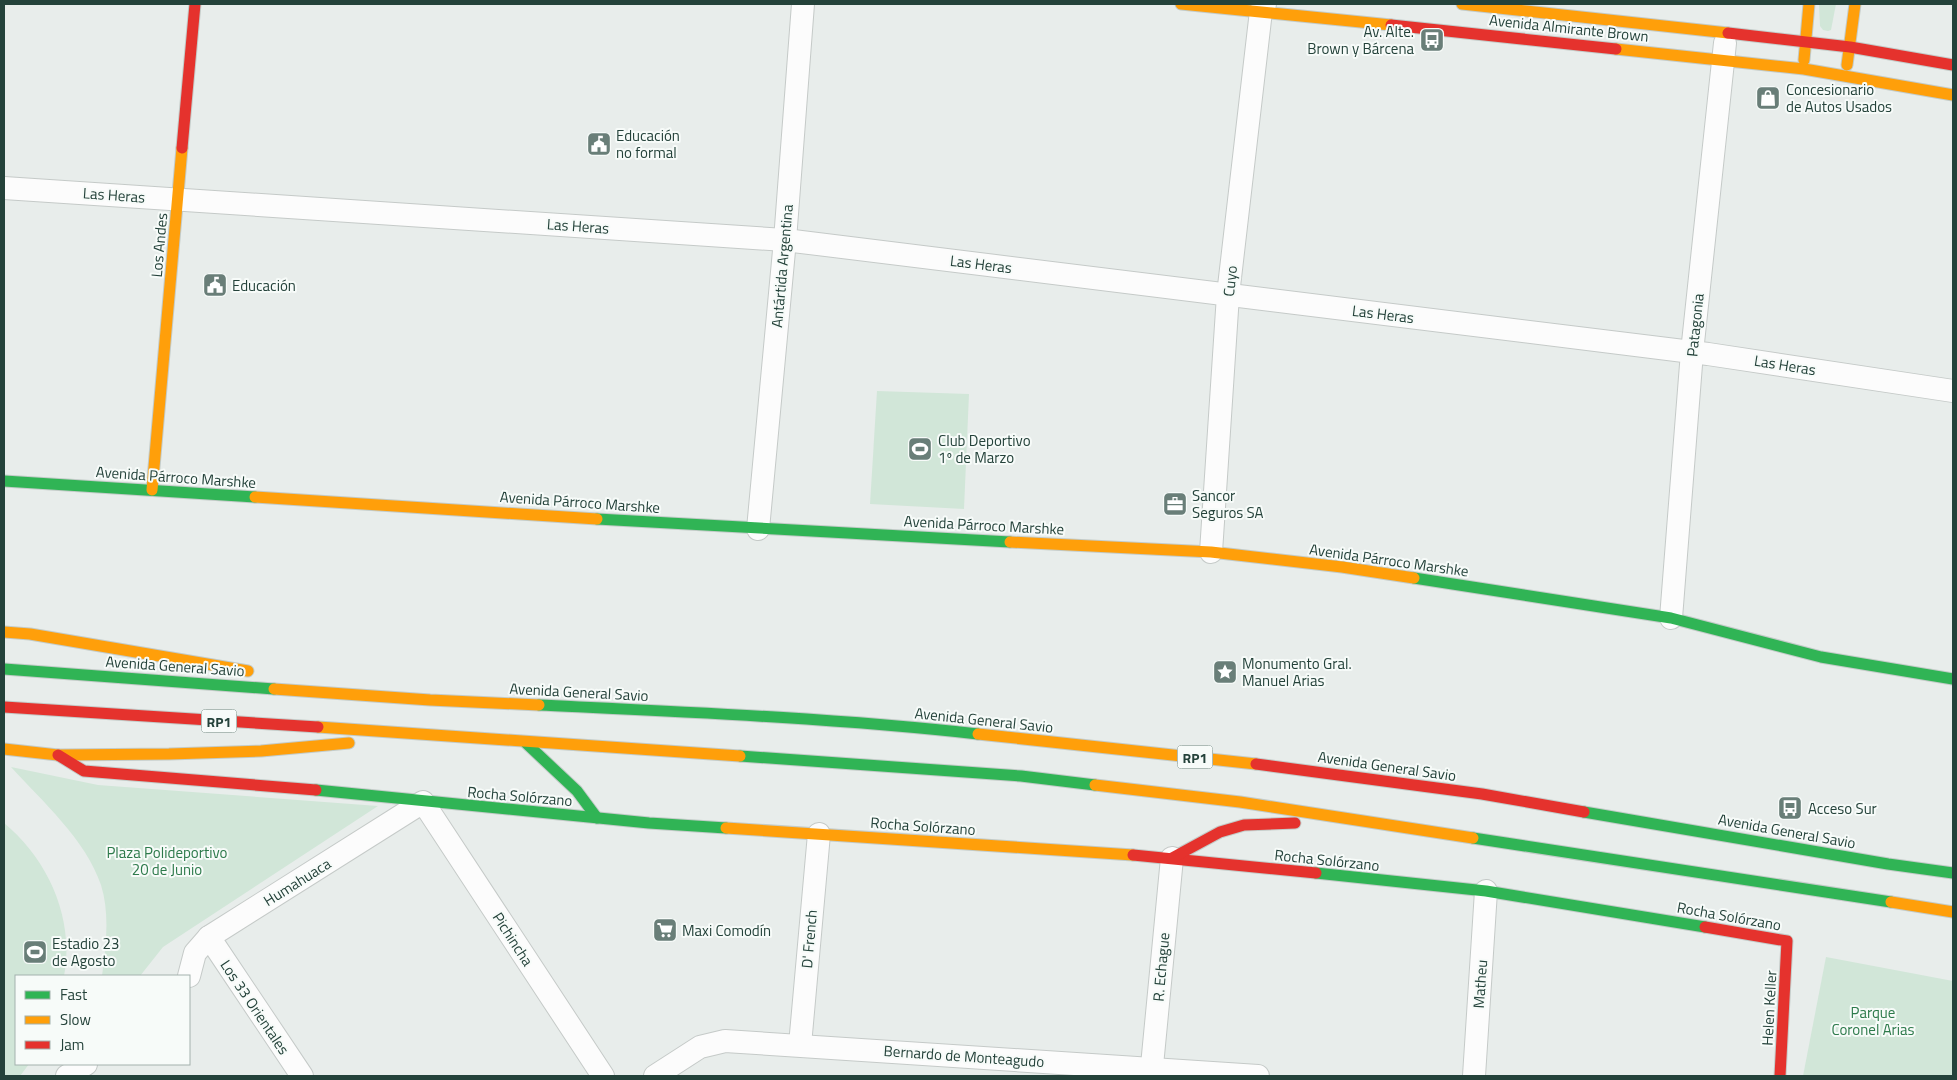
<svg xmlns="http://www.w3.org/2000/svg" width="1957" height="1080" font-family="'Titillium Web',sans-serif">
  <style>
    .green { fill: #d1e6d8 }
    .lines { fill: none; stroke-linecap: round; stroke-linejoin: round }
    .street-casing { stroke: #c5cac8; stroke-width: 24 }
    .fast-casing { stroke: #c3cbc8; stroke-width: 13 }
    .slow-casing { stroke: #c3cbc8; stroke-width: 13 }
    .jam-casing { stroke: #c3cbc8; stroke-width: 13 }
    .street { stroke: #fcfcfc; stroke-width: 22 }
    .fast { stroke: #30b455; stroke-width: 11 }
    .slow { stroke: #ff9f0a; stroke-width: 11 }
    .jam { stroke: #e5322d; stroke-width: 11 }
    .labels { text-anchor: middle; dominant-baseline: central; stroke-width: 4; stroke-linejoin: round; paint-order: stroke }
    .shield { fill: #f7fbf9; stroke: #637a73; stroke-width: 1 }
    .shield-label { font-size: 14px; font-weight: bold; fill: #24423a }
    .street-label { font-size: 15px; fill: #24423a; stroke: #f7fbf9 }
    .poi-label { font-size: 15px; fill: #24423a; stroke: #f7fbf9; text-anchor: start }
    .park-label { font-size: 15px; fill: #2d7a4b; stroke: #f7fbf9 }
  </style>
  <rect width="100%" height="100%" fill="#e8edeb"/>
  <g class="green">
    <polygon points="1819,4 1836,4 1831,30 1828,31 1823,30 1820,26"/>
    <polygon points="877,391 969,394 964,509 870,504"/>
    <path d="M11 767 98 785 378 806 163 947 140 976H102C106 947 110 914 101 885 86 840 42 801 11 767Z"/>
    <path d="M4 823C48 859 75 919 64 976H16V1064H29L20 1076H4Z"/>
    <polygon points="1826,957 1953,981 1953,1076 1803,1076"/>
  </g>
  <g class="lines">
    <defs>
      <g id="street">
        <polyline points="4,188 785,240 1708,354 1953,391"/>
        <polyline points="758,529 785,240 803,4"/>
        <polyline points="1211,552 1228,295 1261,11 1265,4"/>
        <polyline points="1671,618 1692,352 1725,43"/>
        <polyline points="209,937 302,1076"/>
        <polyline points="189,976 195,953 209,937 423,802 603,1076"/>
        <polyline points="800,1045 819,834"/>
        <polyline points="67,1076 86,1064"/>
        <polyline points="655,1076 700,1047 725,1041 1258,1076"/>
        <polyline points="1151,1076 1172,858"/>
        <polyline points="1474,1076 1486,891"/>
      </g>
      <g id="fast">
        <polyline points="4,481 255,497"/>
        <polyline points="597,519 1010,542"/>
        <polyline points="1414,578 1671,618 1821,657 1953,679"/>
        <polyline points="4,669 274,689"/>
        <path d="M539 705C686 712 833 718 978 734"/>
        <polyline points="526,743 577,791 597,818"/>
        <polyline points="740,756 1021,776 1095,785"/>
        <polyline points="316,790 649,823 726,828"/>
        <polyline points="1584,812 1888,864 1953,873"/>
        <polyline points="1473,838 1891,902"/>
        <polyline points="1316,873 1486,891 1705,927"/>
      </g>
      <g id="slow">
        <polyline points="1181,4 1391,25"/>
        <polyline points="1462,4 1728,33"/>
        <polyline points="1616,49 1804,69 1953,95"/>
        <polyline points="1804,60 1809,4"/>
        <polyline points="1847,65 1855,4"/>
        <polyline points="152,490 182,148"/>
        <polyline points="255,497 597,519"/>
        <polyline points="1010,542 1211,552 1342,567 1414,578"/>
        <polyline points="4,632 30,634 248,671"/>
        <polyline points="274,689 430,700 539,705"/>
        <polyline points="318,727 740,756"/>
        <polyline points="978,734 1256,764"/>
        <polyline points="4,749 58,755 169,754 261,751 349,743"/>
        <polyline points="1095,785 1240,802 1473,838"/>
        <polyline points="726,828 1133,855"/>
        <polyline points="1891,902 1953,912"/>
      </g>
      <g id="jam">
        <polyline points="1391,25 1616,49"/>
        <polyline points="1728,33 1850,47 1953,65"/>
        <polyline points="182,148 195,4"/>
        <polyline points="4,707 318,727"/>
        <polyline points="58,755 84,771 316,790"/>
        <polyline points="1256,764 1482,794 1584,812"/>
        <polyline points="1133,855 1316,873"/>
        <polyline points="1172,858 1220,832 1244,825 1295,823"/>
        <polyline points="1705,927 1787,941 1780,1076"/>
      </g>
    </defs>
    <use href="#street" class="street-casing"/>
    <use href="#fast" class="fast-casing"/>
    <use href="#slow" class="slow-casing"/>
    <use href="#jam" class="jam-casing"/>
    <use href="#street" class="street"/>
    <use href="#fast" class="fast"/>
    <use href="#slow" class="slow"/>
    <use href="#jam" class="jam"/>
  </g>
  <defs>
    <symbol id="bus-square" viewBox="-11 -11 22 22"><rect x="-9" y="-9" width="18" height="18" rx="4" fill="#697e78" stroke="#f7fbf9"/><path d="M-5-6H5V4H4V6H2V4H-2V6H-4V4H-5ZM-3.5-4V0h7V-4ZM-3.5 1.2v1.5H-2V1.2ZM2 1.2v1.5H3.5V1.2Z" fill="#fff"/></symbol>
    <symbol id="shop-square" viewBox="-11 -11 22 22"><rect x="-9" y="-9" width="18" height="18" rx="4" fill="#697e78" stroke="#f7fbf9"/><path d="M-5-2.5h2.3a2.7 3.5 0 0 1 5.4 0H5L5.5 6h-11ZM-1.5-2.5h3a1.5 2.3 0 0 0-3 0Z" fill="#fff"/></symbol>
    <symbol id="civic-square" viewBox="-11 -11 22 22"><rect x="-9" y="-9" width="18" height="18" rx="4" fill="#697e78" stroke="#f7fbf9"/><path d="M-.6-6.5H3V-4.5H.6V-3L4-1V1h2V6H-6V1h2V-1L-.6-3ZM-1.2 2.5V6h2.4V2.5Z" fill="#fff"/></symbol>
    <symbol id="stadium-square" viewBox="-11 -11 22 22"><rect x="-9" y="-9" width="18" height="18" rx="4" fill="#697e78" stroke="#f7fbf9"/><path d="M0-5a6.5 5 0 1 0 0 10a6.5 5 0 1 0 0-10ZM-3.5-1.8h7v3.6h-7Z" fill="#fff"/></symbol>
    <symbol id="office-square" viewBox="-11 -11 22 22"><rect x="-9" y="-9" width="18" height="18" rx="4" fill="#697e78" stroke="#f7fbf9"/><path d="M-6-3h4V-5.5h4V-3h4V5H-6ZM-1-4.5V-3h2v-1.5ZM-6 0V1H6V0Z" fill="#fff"/></symbol>
    <symbol id="sight-square" viewBox="-11 -11 22 22"><rect x="-9" y="-9" width="18" height="18" rx="4" fill="#697e78" stroke="#f7fbf9"/><path d="M0-6L1.8-2.2L6-1.7L2.9 1.2L3.7 5.4L0 3.3L-3.7 5.4L-2.9 1.2L-6-1.7L-1.8-2.2Z" fill="#fff"/></symbol>
    <symbol id="supermarket-square" viewBox="-11 -11 22 22"><rect x="-9" y="-9" width="18" height="18" rx="4" fill="#697e78" stroke="#f7fbf9"/><path d="M-6-5.5h2.5l.6 2H6L4.5 2H-2.5L-4.4-4H-6ZM-1.5 3.2a1.3 1.3 0 1 0 .1 0ZM3 3.2a1.3 1.3 0 1 0 .1 0Z" fill="#fff"/></symbol>
  </defs>
  <g fill-rule="evenodd">
    <use href="#bus-square" x="1418" y="26" width="28" height="28"/>
    <use href="#shop-square" x="1754" y="84" width="28" height="28"/>
    <use href="#civic-square" x="585" y="130" width="28" height="28"/>
    <use href="#civic-square" x="201" y="271" width="28" height="28"/>
    <use href="#stadium-square" x="906" y="435" width="28" height="28"/>
    <use href="#office-square" x="1161" y="490" width="28" height="28"/>
    <use href="#sight-square" x="1211" y="658" width="28" height="28"/>
    <use href="#bus-square" x="1776" y="794" width="28" height="28"/>
    <use href="#supermarket-square" x="651" y="916" width="28" height="28"/>
    <use href="#stadium-square" x="21" y="938" width="28" height="28"/>
  </g>
  <g class="labels">
    <g class="shield">
      <rect x="201.5" y="709.5" width="35" height="23" rx="4"/>
      <rect x="1177.5" y="745.5" width="35" height="23" rx="4"/>
    </g>
    <g class="shield-label">
      <text x="219" y="721">RP1</text>
      <text x="1195" y="757">RP1</text>
    </g>
    <g class="street-label">
      <text transform="translate(1569 28) rotate(6)">Avenida Almirante Brown</text>
      <text transform="translate(114 195) rotate(4)">Las Heras</text>
      <text transform="translate(578 226) rotate(4)">Las Heras</text>
      <text transform="translate(159 245) rotate(-85)">Los Andes</text>
      <text transform="translate(981 264) rotate(7)">Las Heras</text>
      <text transform="translate(782 266) rotate(-85)">Antártida Argentina</text>
      <text transform="translate(1230 281) rotate(-84)">Cuyo</text>
      <text transform="translate(1383 314) rotate(7)">Las Heras</text>
      <text transform="translate(1695 325) rotate(-84)">Patagonia</text>
      <text transform="translate(1785 365) rotate(9)">Las Heras</text>
      <text transform="translate(176 477) rotate(4)">Avenida Párroco Marshke</text>
      <text transform="translate(580 502) rotate(4)">Avenida Párroco Marshke</text>
      <text transform="translate(984 525) rotate(3)">Avenida Párroco Marshke</text>
      <text transform="translate(1389 560) rotate(8)">Avenida Párroco Marshke</text>
      <text transform="translate(175 666) rotate(4)">Avenida General Savio</text>
      <text transform="translate(579 692) rotate(3)">Avenida General Savio</text>
      <text transform="translate(984 720) rotate(6)">Avenida General Savio</text>
      <text transform="translate(1387 766) rotate(8)">Avenida General Savio</text>
      <text transform="translate(520 796) rotate(5)">Rocha Solórzano</text>
      <text transform="translate(923 826) rotate(4)">Rocha Solórzano</text>
      <text transform="translate(1787 831) rotate(10)">Avenida General Savio</text>
      <text transform="translate(1327 860) rotate(6)">Rocha Solórzano</text>
      <text transform="translate(297 882) rotate(-32)">Humahuaca</text>
      <text transform="translate(1729 916) rotate(10)">Rocha Solórzano</text>
      <text transform="translate(513 939) rotate(57)">Pichincha</text>
      <text transform="translate(809 939) rotate(-85)">D' French</text>
      <text transform="translate(1161 967) rotate(-85)">R. Echague</text>
      <text transform="translate(1480 984) rotate(-86)">Matheu</text>
      <text transform="translate(255 1007) rotate(56)">Los 33 Orientales</text>
      <text transform="translate(1769 1008) rotate(-87)">Helen Keller</text>
      <text transform="translate(964 1056) rotate(4)">Bernardo de Monteagudo</text>
    </g>
    <g class="poi-label">
      <text x="1414" y="31" text-anchor="end">Av. Alte.<tspan x="1414" dy="17">Brown y Bárcena</tspan></text>
      <text x="1786" y="89">Concesionario<tspan x="1786" dy="17">de Autos Usados</tspan></text>
      <text x="616" y="135">Educación<tspan x="616" dy="17">no formal</tspan></text>
      <text x="232" y="285">Educación</text>
      <text x="938" y="440">Club Deportivo<tspan x="938" dy="17">1º de Marzo</tspan></text>
      <text x="1192" y="495">Sancor<tspan x="1192" dy="17">Seguros SA</tspan></text>
      <text x="1242" y="663">Monumento Gral.<tspan x="1242" dy="17">Manuel Arias</tspan></text>
      <text x="1808" y="808">Acceso Sur</text>
      <text x="682" y="930">Maxi Comodín</text>
      <text x="52" y="943">Estadio 23<tspan x="52" dy="17">de Agosto</tspan></text>
    </g>
    <g class="park-label">
      <text x="167" y="852">Plaza Polideportivo<tspan x="167" dy="17">20 de Junio</tspan></text>
      <text x="1873" y="1012">Parque<tspan x="1873" dy="17">Coronel Arias</tspan></text>
    </g>
  </g>
  <rect width="1957" height="1080" fill="none" stroke="#24423a" stroke-width="10"/>
  <rect x="15" y="975" width="175" height="90" fill="#f7fbf9" stroke="#a3b1ad"/>
  <rect x="25" y="991" width="25" height="8" fill="#30b455" stroke="#a3b1ad"/>
  <text x="60" y="1000" font-size="15" fill="#24423a">Fast</text>
  <rect x="25" y="1016" width="25" height="8" fill="#ff9f0a" stroke="#a3b1ad"/>
  <text x="60" y="1025" font-size="15" fill="#24423a">Slow</text>
  <rect x="25" y="1041" width="25" height="8" fill="#e5322d" stroke="#a3b1ad"/>
  <text x="60" y="1050" font-size="15" fill="#24423a">Jam</text>
</svg>
